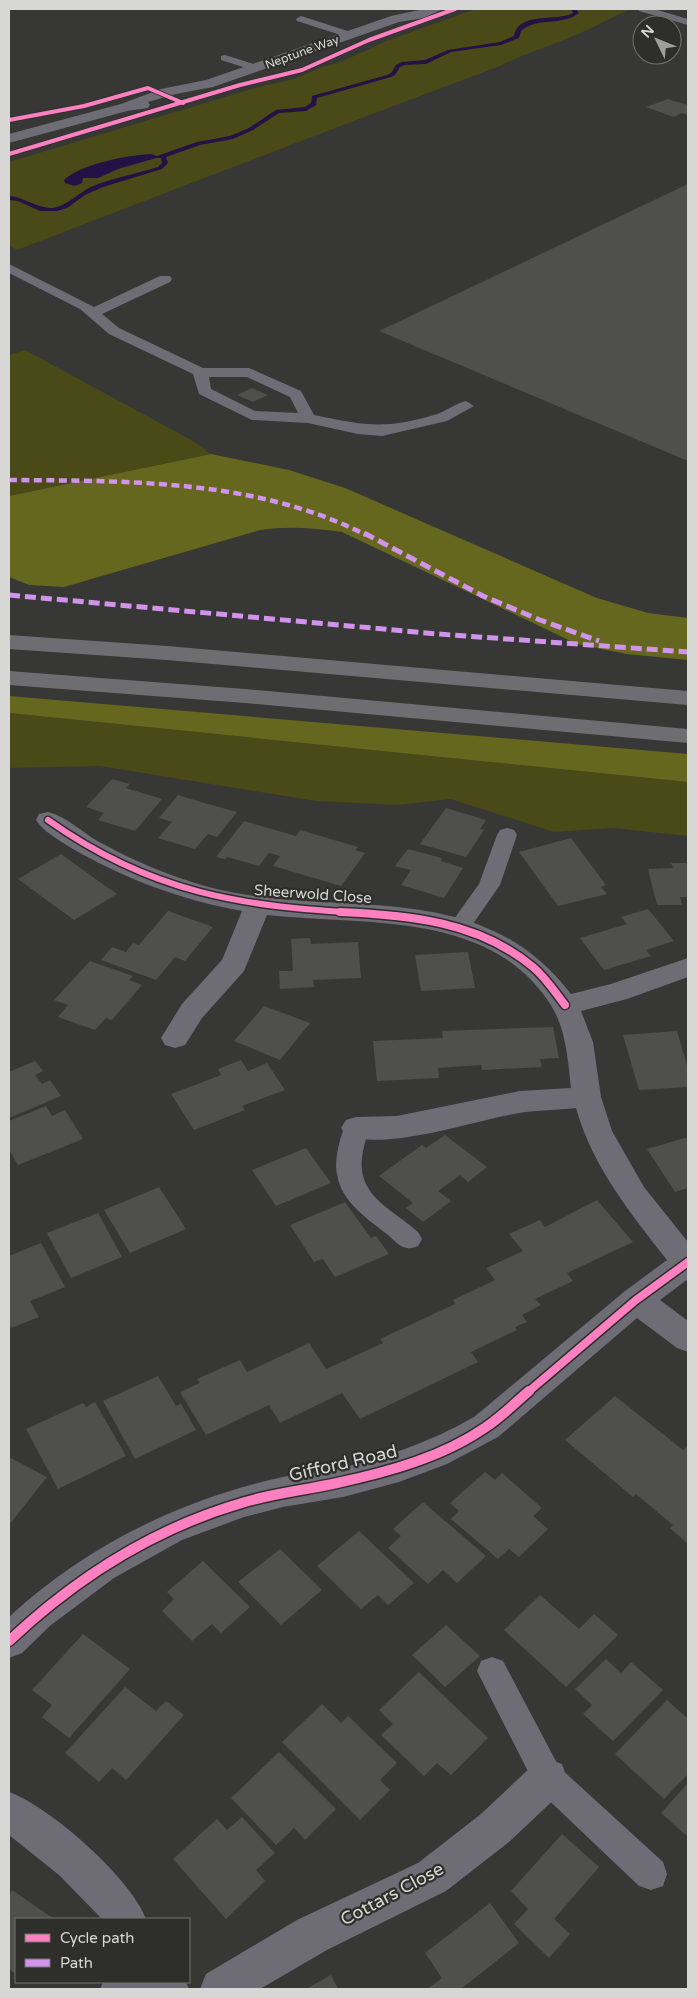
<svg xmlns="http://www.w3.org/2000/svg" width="697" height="1998" font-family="'Varela Round',sans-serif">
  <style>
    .green { fill: #494a17 }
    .forest { fill: #65671f }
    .water { fill: #241247 }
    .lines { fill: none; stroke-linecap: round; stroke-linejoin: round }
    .stream { fill: #241247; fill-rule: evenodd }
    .building { fill: #4f4f4d }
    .service { fill: #6e6d76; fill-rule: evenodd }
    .minor { fill: #6e6d76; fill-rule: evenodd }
    .trunk { fill: #6e6e72; fill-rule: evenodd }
    .quiet-far1 { stroke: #d193ec; stroke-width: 4.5; stroke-dasharray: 8 4.5; stroke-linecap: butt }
    .quiet { stroke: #d193ec; stroke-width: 5; stroke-dasharray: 11 5; stroke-linecap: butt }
    .cycleway-far3-casing { stroke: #2e2e2a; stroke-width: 5.5 }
    .cycleway-far2-casing { stroke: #2e2e2a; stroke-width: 9 }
    .cycleway-far1-casing { stroke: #2e2e2a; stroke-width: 11 }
    .cycleway-casing { stroke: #2e2e2a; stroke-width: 13 }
    .cycleway-far3 { stroke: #ff80c0; stroke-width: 4 }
    .cycleway-far2 { stroke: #ff80c0; stroke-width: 6 }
    .cycleway-far1 { stroke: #ff80c0; stroke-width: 8 }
    .cycleway { stroke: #ff80c0; stroke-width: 10 }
    .labels { text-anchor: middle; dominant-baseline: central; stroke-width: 4.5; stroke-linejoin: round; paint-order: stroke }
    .far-street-label { font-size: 12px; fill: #d7d7d5; stroke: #2e2e2a }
    .street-label { font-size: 15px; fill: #d7d7d5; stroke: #2e2e2a }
    .near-street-label { font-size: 18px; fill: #d7d7d5; stroke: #2e2e2a }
  </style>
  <rect width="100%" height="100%" fill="#373735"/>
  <g class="green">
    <path d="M476 9H631C609 18 590 30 568 38 545 48 523 54 500 66 339 126 178 188 17 250L9 245V162L255 88 294 79 322 67 338 63 389 40Z"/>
    <polygon points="25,350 193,441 211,454 9,496 9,355"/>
    <polygon points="9,713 688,782 688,836 613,828 554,832 451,799 397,805 316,801 100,766 9,768"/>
  </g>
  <g class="forest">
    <path d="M211 454 289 470 345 488 597 598 648 613 688 618V660L627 654 577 644 342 532C313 528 288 526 260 530L64 587 29 585 9 577V496Z"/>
    <polygon points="9,696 688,754 688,782 9,713"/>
  </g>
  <path class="water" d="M151 154 160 157 118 169 98 178H83L82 183 75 186 65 183 64 180C81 164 128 155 151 154Z"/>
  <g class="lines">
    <path class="stream" d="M571 9H576L579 13C561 27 538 16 521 31L519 38 501 45 451 52 426 64 405 65 400 67 395 75 391 77 317 98 316 105 306 111 279 113 253 130 233 139 200 145 166 157 168 163 162 169 103 187 85 195 67 208 57 211H40L18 201 9 200V196C24 197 38 209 53 208 67 206 78 193 91 187 112 178 136 174 158 167L162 163 161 158H157V156L197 142 230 136 249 128 276 110 305 107 311 103 312 96 387 75 391 73 396 65 402 62 425 60 448 50 500 42 514 36C518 11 557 22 573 13Z"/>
  </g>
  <g class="building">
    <polygon points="668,99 688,105 688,115 682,113 674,117 646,107"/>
    <polygon points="688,184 688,461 379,331"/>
    <polygon points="252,388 268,395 253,402 237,395"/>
    <polygon points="112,779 130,784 126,788 162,799 135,831 98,820 104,813 86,807"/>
    <polygon points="178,795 208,804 237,812 217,837 208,834 195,849 158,838 172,822 159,818"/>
    <polygon points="446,808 486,820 480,829 484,830 466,857 420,844"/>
    <polygon points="244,821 296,836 300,830 358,847 355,850 365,853 341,886 273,866 280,856 269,853 259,866 227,857 225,859 216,857"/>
    <polygon points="571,838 606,885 601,887 607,894 558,906 519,852"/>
    <polygon points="408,849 442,858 441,861 463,868 444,898 401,885 411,870 395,866"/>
    <polygon points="61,854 104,885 117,894 74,920 18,879"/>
    <polygon points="671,863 688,863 688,897 680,897 682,905 657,905 648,869 673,868"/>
    <polygon points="648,909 674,941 646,950 651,956 604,970 580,938 627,924 621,917"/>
    <polygon points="168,911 213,927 185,961 175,957 156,980 101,960 112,947 126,952 133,943 139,945"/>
    <polygon points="310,938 311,944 358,942 361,978 313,980 314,987 280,989 279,971 293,971 291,939"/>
    <polygon points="468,952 475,988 421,991 415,955"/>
    <polygon points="90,961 133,976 129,980 142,985 112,1020 106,1018 95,1030 58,1017 68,1005 54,1000"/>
    <polygon points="264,1006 310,1023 280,1060 234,1041"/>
    <polygon points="553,1027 559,1058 540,1059 542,1067 482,1070 481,1065 438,1068 439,1078 377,1081 373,1041 443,1038 442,1031"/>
    <polygon points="677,1031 688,1069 688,1087 639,1090 623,1035"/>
    <polygon points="241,1060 248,1071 267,1063 285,1090 242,1106 245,1110 194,1130 171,1094 221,1075 218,1069"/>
    <polygon points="35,1061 43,1071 35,1075 42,1084 50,1080 61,1096 9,1118 9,1072"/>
    <polygon points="46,1106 52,1116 65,1110 83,1139 18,1165 9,1150 9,1121"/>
    <polygon points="445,1135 487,1167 468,1182 460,1175 438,1191 451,1201 423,1222 406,1208 413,1203 379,1176 422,1145 426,1148"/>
    <polygon points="688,1137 688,1188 675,1192 647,1149"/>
    <polygon points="306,1148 331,1183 276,1206 252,1170"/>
    <polygon points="159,1187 186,1229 130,1253 104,1210"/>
    <polygon points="597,1200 633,1242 567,1273 573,1281 535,1299 541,1305 522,1315 527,1322 515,1327 517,1330 471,1352 478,1362 360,1419 342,1393 280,1423 269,1405 206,1435 180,1392 200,1383 197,1379 240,1360 247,1372 309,1343 326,1369 383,1343 380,1339 455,1304 453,1300 495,1280 486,1268 523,1251 509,1234 540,1220 545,1227"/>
    <polygon points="345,1202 371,1238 376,1236 389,1254 335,1277 323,1259 314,1262 290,1225"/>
    <polygon points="98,1213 122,1257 71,1278 47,1233"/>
    <polygon points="41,1243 65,1287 30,1301 39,1317 11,1328 9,1323 9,1256"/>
    <polygon points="158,1376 176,1406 181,1404 196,1430 135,1459 103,1401"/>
    <polygon points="615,1396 683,1450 688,1446 688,1544 670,1528 673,1525 636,1494 633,1497 565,1440"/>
    <polygon points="95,1402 126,1456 58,1489 26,1429 83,1403 86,1407"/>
    <polygon points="9,1457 47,1477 9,1525"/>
    <polygon points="485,1472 495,1480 502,1473 542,1508 533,1516 548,1529 519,1557 509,1549 498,1559 451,1519 459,1511 450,1503"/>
    <polygon points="423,1502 486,1556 457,1583 443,1570 428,1584 388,1548 401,1536 393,1529"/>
    <polygon points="359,1531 414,1583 388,1605 378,1595 361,1609 317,1566"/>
    <polygon points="280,1549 322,1590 281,1625 238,1582"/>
    <polygon points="203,1561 250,1607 221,1633 212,1624 192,1641 162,1611 174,1599 167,1592"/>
    <polygon points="540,1595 579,1629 594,1614 618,1635 566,1687 504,1630"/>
    <polygon points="446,1625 480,1656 445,1687 412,1655"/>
    <polygon points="83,1634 130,1669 69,1738 42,1717 52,1705 32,1690"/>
    <polygon points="606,1659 621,1673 631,1662 663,1690 613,1741 583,1714 592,1705 575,1689"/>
    <polygon points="419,1672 488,1738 451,1775 437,1763 424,1776 381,1735 393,1724 379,1710"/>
    <polygon points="125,1687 156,1711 166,1701 184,1715 126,1780 112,1768 99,1782 65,1753"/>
    <polygon points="667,1700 688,1719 688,1774 664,1799 615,1754"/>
    <polygon points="322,1704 341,1723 348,1716 397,1763 380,1780 390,1790 360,1820 282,1742"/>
    <polygon points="279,1752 336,1809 305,1840 294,1828 276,1845 231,1798"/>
    <polygon points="688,1783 688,1837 661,1813"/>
    <polygon points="242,1817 275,1853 256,1870 265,1881 226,1919 173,1859 217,1819 227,1830"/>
    <polygon points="562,1834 599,1867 554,1919 570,1934 549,1958 514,1924 528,1909 511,1891"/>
    <polygon points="12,1890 54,1919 16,1919 16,1974 9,1969 9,1895"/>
    <polygon points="490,1903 519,1943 461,1989 427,1989 442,1978 425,1953"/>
    <polygon points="331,1975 338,1989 306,1989"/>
  </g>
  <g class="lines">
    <g class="service">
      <polygon points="638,9 654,9 688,19 688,25 639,11"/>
      <polygon points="301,16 354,33 355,35 350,38 297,21 296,19"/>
      <polygon points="225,55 260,66 262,68 256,71 221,60 221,56"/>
      <path d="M9 264 94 307 160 276H170L172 279 170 282 102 314 119 328 203 368H249L301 391 314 415C363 425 384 430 434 415 445 412 454 404 466 401L474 406 447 421 382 436 358 434 308 423 252 420 199 394 193 374 109 334 80 309 9 273ZM209 377H247L290 397 298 413 255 411 211 389Z"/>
      <polygon points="507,828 514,830 517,835 500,885 468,931 460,933 452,931 449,926 479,884 497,835 500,830"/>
      <path d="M356 1119 365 1122C370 1131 365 1141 363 1151 354 1195 390 1207 418 1232L422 1239 418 1246C414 1247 411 1249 407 1248 399 1247 394 1240 388 1235 368 1219 341 1202 337 1174 334 1160 340 1135 347 1122Z"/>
      <polygon points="492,1657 503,1661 559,1767 663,1862 667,1874 663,1886 651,1890 639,1886 537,1789 477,1671 481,1661"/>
    </g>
    <g class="minor">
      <polygon points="424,9 443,9 424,18 399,22 213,87 176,94 148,102 150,105 148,108 127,111 9,143 9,134 121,104 161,89 206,80 391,16"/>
      <path d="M48 812C68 817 85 835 103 844 136 862 170 876 205 886 334 922 477 871 571 994L611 984 688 958V977L627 999 581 1011 593 1042 601 1097 612 1131 644 1187 688 1242V1279L660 1300 688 1321V1352L677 1348 637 1318 498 1437 447 1464 399 1482 343 1497 283 1507 244 1517 182 1540 114 1578 51 1625 22 1653 9 1658V1617C86 1546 181 1499 283 1477 301 1473 318 1472 336 1469 385 1458 430 1442 474 1417L625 1291 667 1260C631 1214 592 1166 576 1108 557 1110 537 1110 519 1113 471 1121 391 1150 346 1136L341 1128 346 1120 356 1117 397 1116 520 1091 571 1088C568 1061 566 1030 552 1007 492 909 364 926 267 915L244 971 202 1018 185 1045 175 1048 165 1045 161 1038 182 1004 222 960 242 911C181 900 122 878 68 846 57 839 43 831 36 820L39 814Z"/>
      <polygon points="548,1759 562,1764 567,1778 562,1792 509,1842 446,1891 327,1950 260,1989 200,1989 206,1974 297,1920 418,1863 481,1814 534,1764"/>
      <path d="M9 1792C49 1806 132 1879 146 1919H102L59 1875 9 1835Z"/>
      <polygon points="103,1982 186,1982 189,1989 100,1989"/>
    </g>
    <g class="trunk">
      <polygon points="9,635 167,646 688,691 688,705 167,660 9,649"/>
      <polygon points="9,671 245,689 688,729 688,743 245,703 9,685"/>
    </g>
    <path class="quiet-far1" d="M9 480C129 481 256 479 366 535"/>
    <g class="quiet">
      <polyline points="364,533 483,596 540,620 599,641"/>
      <polyline points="9,595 438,634 688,652"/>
    </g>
    <defs>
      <g id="cycleway-far3">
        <polyline points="9,120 84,106 148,88 183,103"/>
        <polyline points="9,154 240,85 302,70 369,40 455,9"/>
      </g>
      <path id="cycleway-far2" d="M48 820C151 893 242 907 365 913"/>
      <g id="cycleway-far1">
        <path d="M340 912C408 915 478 921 533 967 546 978 555 992 565 1005"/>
        <polyline points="528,1392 636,1300 688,1262"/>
      </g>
      <path id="cycleway" d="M9 1641C77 1577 154 1528 245 1502 275 1493 306 1490 337 1483 388 1472 443 1457 486 1427 501 1417 515 1403 529 1391"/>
    </defs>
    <use href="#cycleway-far3" class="cycleway-far3-casing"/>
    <use href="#cycleway-far2" class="cycleway-far2-casing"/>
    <use href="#cycleway-far1" class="cycleway-far1-casing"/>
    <use href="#cycleway" class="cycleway-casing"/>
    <use href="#cycleway-far3" class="cycleway-far3"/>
    <use href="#cycleway-far2" class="cycleway-far2"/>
    <use href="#cycleway-far1" class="cycleway-far1"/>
    <use href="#cycleway" class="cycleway"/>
  </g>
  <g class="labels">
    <g class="far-street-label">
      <text transform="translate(302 52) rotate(-20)">Neptune Way</text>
    </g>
    <g class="street-label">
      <text transform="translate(313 894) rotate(4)">Sheerwold Close</text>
    </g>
    <g class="near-street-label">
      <text transform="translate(343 1463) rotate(-13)">Gifford Road</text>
      <text transform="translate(392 1894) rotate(-28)">Cottars Close</text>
    </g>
  </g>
  <rect width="697" height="1998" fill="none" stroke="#d7d7d5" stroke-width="20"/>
  <rect x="15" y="1918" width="175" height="65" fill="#2e2e2a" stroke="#72726e"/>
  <rect x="25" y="1934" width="25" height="8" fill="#ff80c0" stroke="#72726e"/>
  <text x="60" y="1943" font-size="15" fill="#d7d7d5">Cycle path</text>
  <rect x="25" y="1959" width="25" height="8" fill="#d193ec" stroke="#72726e"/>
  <text x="60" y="1968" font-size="15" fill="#d7d7d5">Path</text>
  <g transform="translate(657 40) rotate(313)"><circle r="24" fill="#2e2e2a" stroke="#72726e"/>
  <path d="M0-4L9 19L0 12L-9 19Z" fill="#9f9f9d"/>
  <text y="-8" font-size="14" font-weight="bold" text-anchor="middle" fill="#d7d7d5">N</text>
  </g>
</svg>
